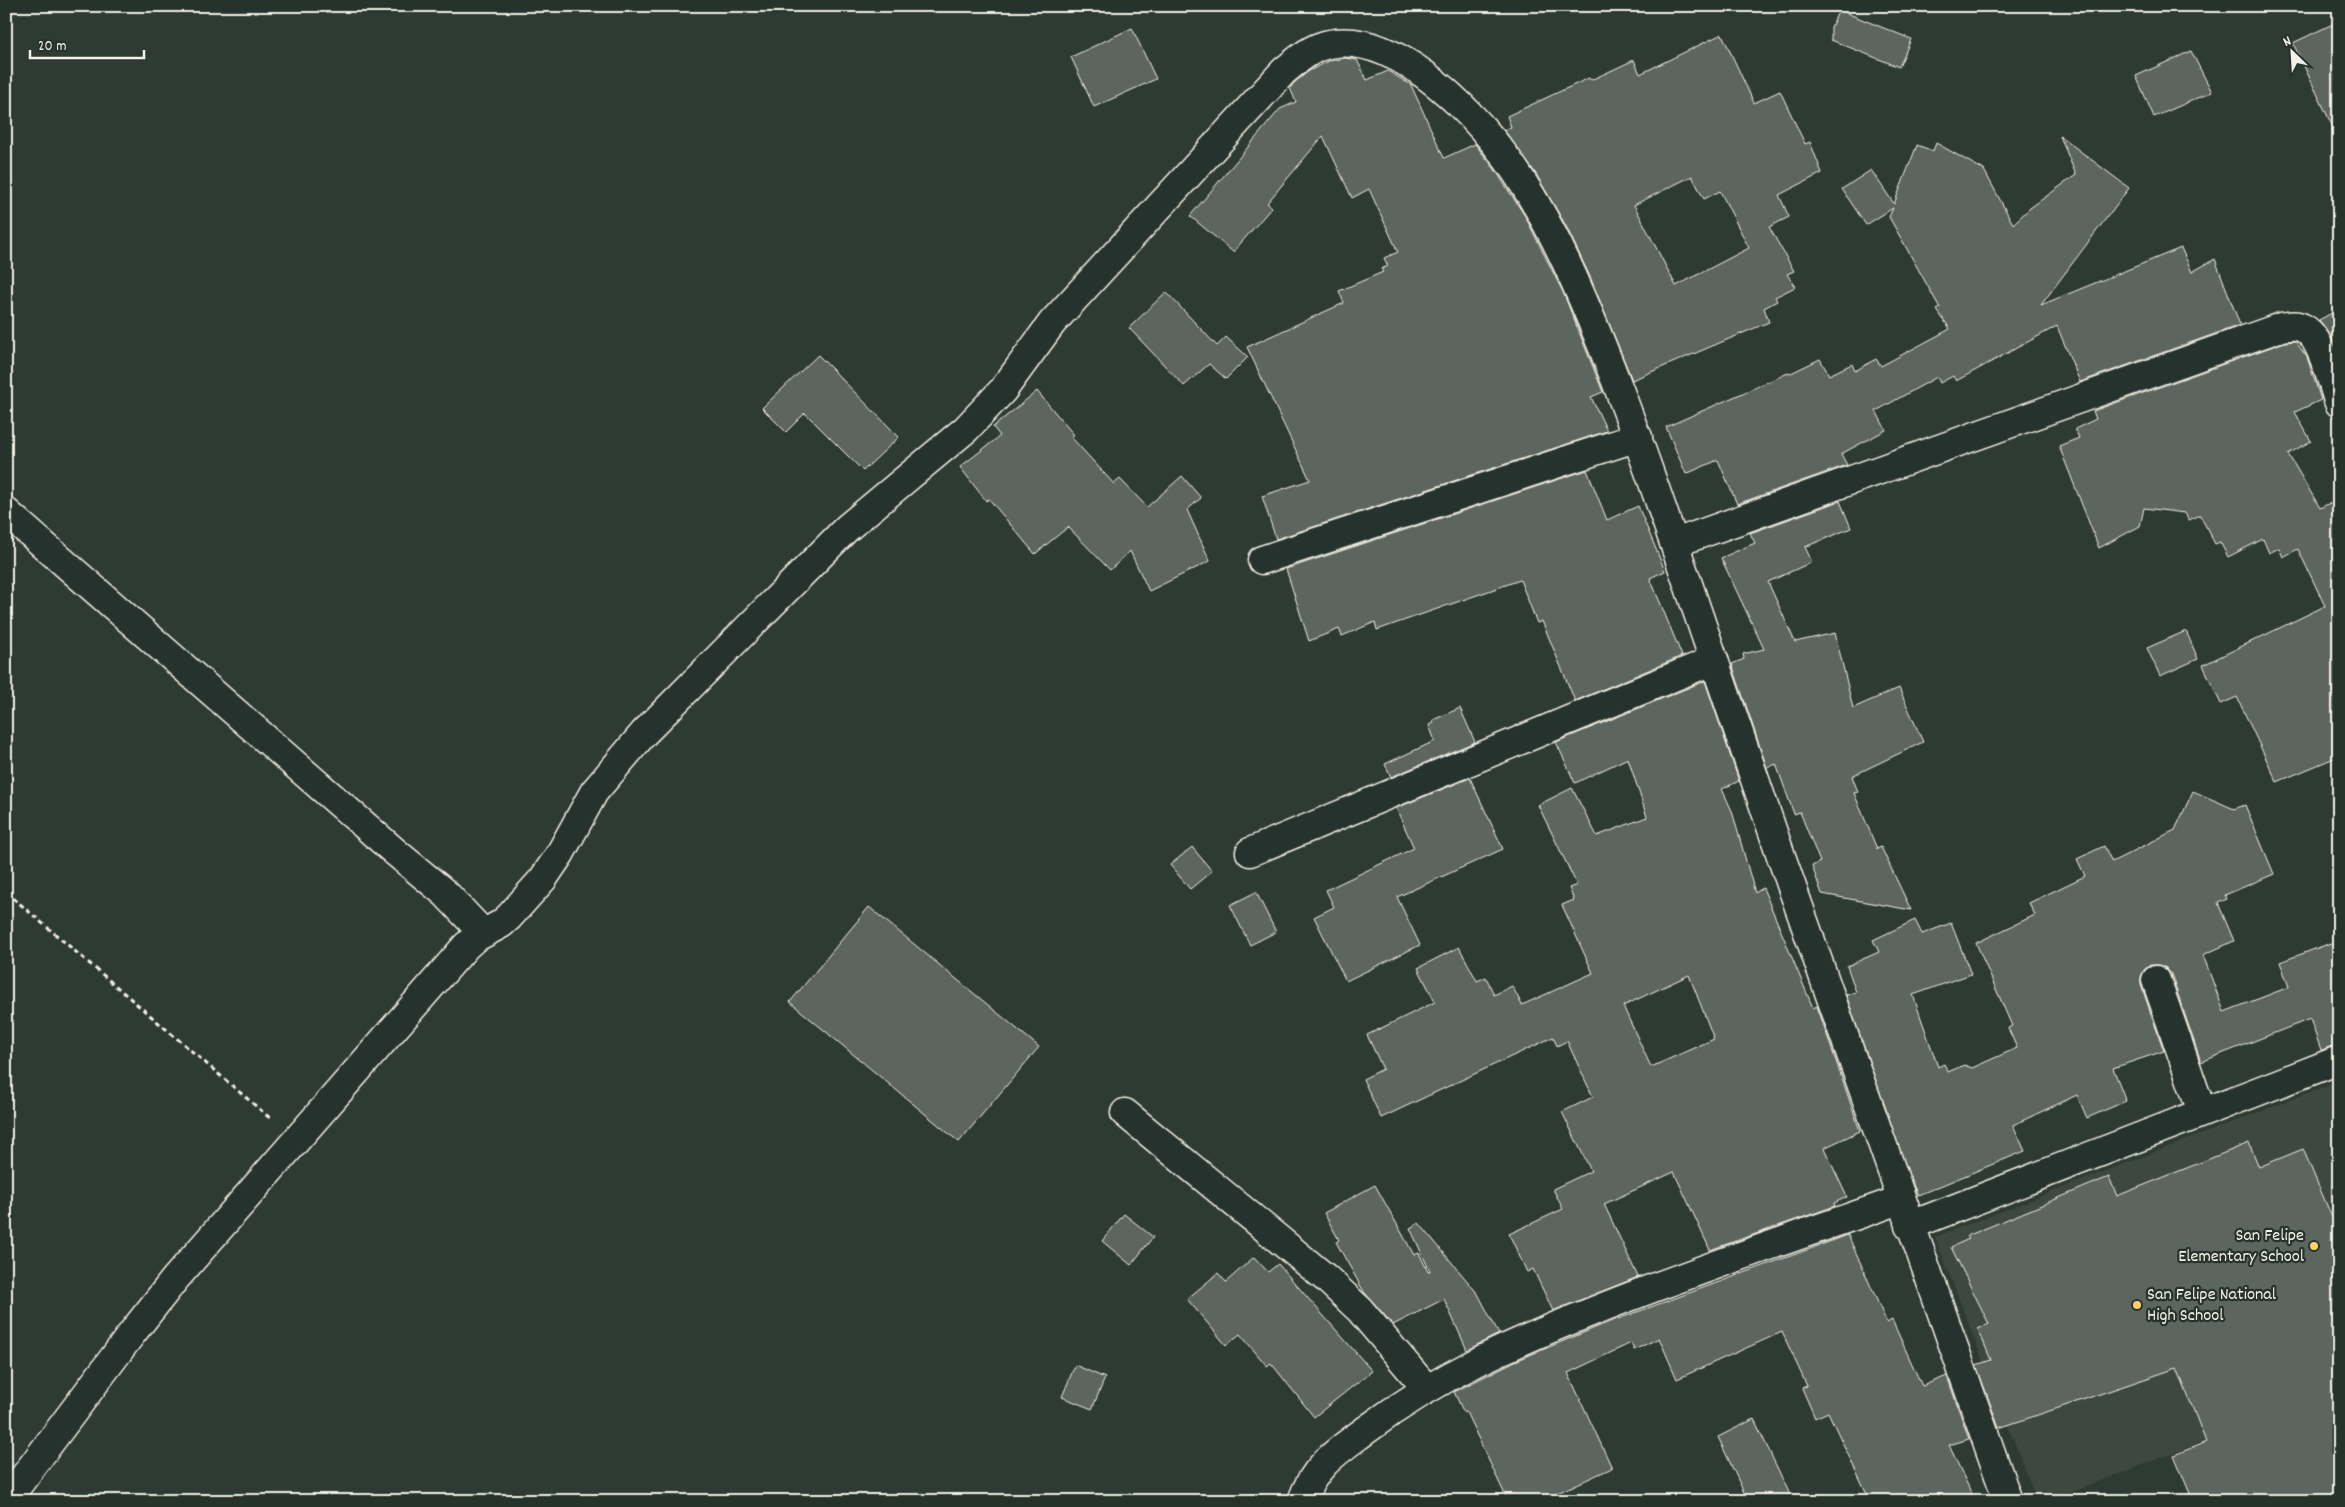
<svg xmlns="http://www.w3.org/2000/svg" width="2345" height="1507" font-family="Dekko,sans-serif">
  <style>
    .built { fill: #3c4841 }
    .building { fill: #5c655e; stroke: #f4f1e8; fill-rule: evenodd }
    .lines { fill: none; stroke-linecap: round; stroke-linejoin: round }
    .minor-casing { stroke: #f4f1e8; stroke-width: 31 }
    .path { stroke: #f4f1e8; stroke-width: 3; stroke-dasharray: 5 4; stroke-linecap: butt }
    .minor { stroke: #26332d; stroke-width: 28 }
    .poi-dot { fill: #ffd166; stroke: #26332d; stroke-width: 2 }
    .labels { text-anchor: middle; dominant-baseline: central; stroke-width: 4.5; stroke-linejoin: round; paint-order: stroke }
    .poi-label { font-size: 18px; fill: #f4f1e8; stroke: #26332d; text-anchor: end }
  </style>
  <rect width="100%" height="100%" fill="#2e3b34"/>
  <filter id="ink" filterUnits="userSpaceOnUse"><feTurbulence type="fractalNoise" baseFrequency=".02" numOctaves="2"/><feDisplacementMap in="SourceGraphic" scale="10" xChannelSelector="R" yChannelSelector="G"/><feConvolveMatrix kernelMatrix="1 2 1 2 8 2 1 2 1" color-interpolation-filters="sRGB"/></filter>
  <g filter="url(#ink)">
    <polygon class="built" points="2339,1081 2339,1389 2049,1501 2037,1501 1935,1237"/>
    <g class="building">
      <polygon points="1839,10 1911,39 1899,67 1831,40 1831,27"/>
      <polygon points="2339,21 2339,140 2293,43"/>
      <polygon points="1132,28 1156,79 1094,107 1071,57"/>
      <path d="M1722 34 1754 103 1780 91 1805 144 1810 142 1822 173 1779 195 1789 217 1769 227 1794 271 1787 274 1795 287 1775 297 1777 301 1764 308 1769 322 1632 380 1591 279 1566 226 1536 174 1504 130 1511 127 1507 116 1589 78 1591 80 1634 60 1640 74ZM1692 176 1704 199 1720 191 1749 248 1676 286 1634 205Z"/>
      <polygon points="2191,51 2212,92 2154,117 2136,76"/>
      <polygon points="1345,58 1357,60 1367,80 1388,71 1411,85 1444,158 1475,144 1494,168 1525,216 1563,292 1603,392 1591,397 1607,431 1276,539 1262,496 1310,480 1247,347 1344,303 1339,291 1383,272 1381,269 1388,266 1384,258 1398,252 1369,189 1352,198 1323,136 1267,203 1272,207 1233,252 1190,216 1280,109 1296,102 1290,88 1295,82 1309,71 1329,61"/>
      <polygon points="2060,136 2129,188 2041,305 2181,248 2192,272 2215,259 2240,325 2080,382 2057,326 1956,381 1953,376 1940,383 1937,377 1876,411 1886,430 1841,454 1847,465 1737,504 1718,460 1686,474 1666,427 1788,373 1789,374 1820,359 1829,375 1852,364 1855,371 1876,359 1881,366 1950,329 1937,310 1940,308 1889,217 1893,208 1866,225 1842,189 1871,170 1894,204 1917,145 1933,151 1936,143 1984,170 2013,224 2030,208 2076,175"/>
      <polygon points="1166,292 1217,346 1226,337 1248,357 1226,379 1209,364 1184,386 1129,328"/>
      <polygon points="2339,309 2339,353 2329,333 2319,320"/>
      <polygon points="2295,341 2307,357 2321,400 2295,412 2311,441 2288,454 2320,508 2330,503 2339,521 2339,756 2277,782 2237,697 2221,704 2203,665 2325,606 2298,549 2283,557 2279,548 2269,553 2263,539 2228,557 2220,542 2215,544 2200,515 2189,520 2185,513 2144,508 2140,526 2099,548 2059,446 2079,438 2075,429 2096,419 2093,411 2285,342"/>
      <polygon points="818,355 899,437 863,471 805,413 786,432 762,408"/>
      <polygon points="1037,391 1074,435 1071,437 1114,484 1120,479 1147,507 1182,476 1201,498 1187,510 1210,561 1149,591 1130,551 1110,570 1068,527 1035,554 989,499 986,501 960,467 1000,436 993,427"/>
      <polygon points="1587,470 1607,520 1638,506 1665,571 1650,578 1682,656 1575,701 1542,621 1537,623 1520,580 1377,630 1375,622 1342,636 1339,629 1309,641 1286,569"/>
      <polygon points="1840,501 1851,528 1805,547 1812,562 1768,582 1795,642 1835,633 1853,708 1899,688 1923,742 1852,776 1858,792 1854,793 1877,849 1881,847 1911,910 1822,894 1812,866 1820,862 1800,812 1794,814 1776,764 1767,768 1732,664 1744,659 1743,654 1764,649 1721,558 1755,543 1750,533"/>
      <polygon points="2186,631 2198,659 2160,676 2147,648"/>
      <path d="M1705 681 1739 781 1722 789 1732 811 1755 893 1763 888 1813 1008 1817 1006 1860 1131 1824 1148 1847 1197 1834 1203 1835 1206 1710 1250 1674 1172 1604 1204 1638 1277 1553 1311 1533 1269 1527 1272 1509 1234 1563 1209 1553 1189 1591 1171 1562 1112 1593 1097 1567 1041 1557 1046 1553 1037 1381 1118 1363 1079 1383 1069 1367 1035 1435 1002 1418 968 1459 947 1477 981 1486 977 1494 995 1512 986 1522 1005 1593 973 1562 905 1574 900 1569 888 1577 885 1538 805 1572 788 1597 836 1647 817 1628 758 1575 783 1556 742ZM1689 975 1714 1039 1651 1067 1623 1006Z"/>
      <polygon points="1460,708 1475,742 1391,777 1385,764 1435,741 1429,725 1434,723 1433,720"/>
      <polygon points="1470,778 1503,849 1397,897 1420,945 1346,981 1314,917 1334,907 1326,890 1414,848 1396,808"/>
      <polygon points="2193,791 2234,809 2245,805 2274,874 2225,895 2227,899 2218,903 2234,941 2203,955 2224,1012 2289,987 2280,962 2339,940 2339,1045 2321,1050 2310,1019 2201,1062 2171,974 2166,968 2159,965 2150,965 2144,970 2141,977 2141,985 2164,1051 2113,1068 2126,1101 2087,1118 2077,1095 2013,1125 2025,1151 1918,1195 1908,1174 1846,995 1856,992 1847,966 1879,952 1873,940 1915,920 1922,934 1951,923 1971,974 1913,995 1938,1067 1944,1064 1948,1072 1964,1065 1972,1068 2017,1048 2008,1028 2012,1026 1976,943 2035,915 2029,903 2085,876 2077,859 2104,846 2112,862 2175,830"/>
      <polygon points="1192,847 1212,871 1190,889 1170,865"/>
      <polygon points="1256,892 1276,932 1250,945 1230,905"/>
      <polygon points="869,907 1039,1047 959,1142 790,1002"/>
      <polygon points="2339,1077 2339,1088 2336,1088 2332,1079"/>
      <polygon points="2249,1143 2259,1167 2303,1149 2339,1234 2339,1501 2193,1501 2174,1455 2206,1442 2177,1368 1999,1428 1976,1365 1991,1360 1978,1329 1989,1324 1951,1247 1969,1239 1967,1236 2109,1177 2117,1196"/>
      <polygon points="1375,1185 1414,1255 1419,1253 1428,1272 1430,1271 1410,1228 1419,1223 1478,1294 1499,1334 1467,1350 1444,1299 1393,1325 1364,1292 1336,1242 1339,1240 1324,1213"/>
      <polygon points="1124,1214 1153,1237 1131,1265 1102,1241"/>
      <polygon points="1848,1235 1887,1323 1892,1320 1922,1386 1947,1376 1969,1439 1949,1445 1975,1501 1870,1501 1828,1412 1815,1418 1802,1388 1807,1386 1782,1332 1677,1379 1659,1338 1634,1350 1631,1343 1568,1373 1612,1468 1540,1501 1508,1501 1466,1412 1464,1413 1454,1392 1513,1362 1607,1323"/>
      <polygon points="1254,1257 1268,1272 1278,1264 1372,1371 1314,1417 1271,1363 1267,1366 1240,1334 1226,1345 1187,1299 1218,1273 1226,1282"/>
      <polygon points="1075,1365 1105,1378 1092,1409 1062,1397"/>
      <polygon points="1754,1419 1793,1501 1748,1501 1718,1437"/>
    </g>
    <g class="lines">
      <defs>
        <g id="minor">
          <polyline points="6,512 394,851 446,894 483,933"/>
          <path d="M1675 543 2281 327C2289 326 2296 324 2303 328 2322 336 2332 384 2339 403"/>
          <polyline points="1262,560 1638,437"/>
          <polyline points="1250,852 1714,660"/>
          <polyline points="2156,980 2202,1112"/>
          <polyline points="1125,1113 1327,1279 1360,1310 1426,1388"/>
          <polyline points="1909,1226 2339,1060"/>
          <path d="M6 1501 133 1332 175 1279 466 946 475 938 501 924 509 917 543 879 560 854 594 792 644 733 847 528 966 429 1003 390 1052 323 1284 71C1295 62 1306 52 1319 47 1387 22 1472 110 1507 159 1552 222 1582 295 1610 366 1649 465 1681 565 1716 666 1811 945 1908 1223 2008 1501"/>
          <path d="M1302 1501C1314 1465 1338 1451 1366 1430 1441 1374 1515 1342 1601 1308 1699 1269 1800 1235 1900 1200"/>
        </g>
      </defs>
      <use href="#minor" class="minor-casing"/>
      <polyline class="path" points="6,892 271,1119"/>
      <use href="#minor" class="minor"/>
    </g>
  </g>
  <g class="poi-dot">
    <circle cx="2314" cy="1246" r="5"/>
    <circle cx="2137" cy="1305" r="5"/>
  </g>
  <g class="labels">
    <g class="poi-label">
      <text x="2304" y="1236">San Felipe<tspan x="2304" dy="21">Elementary School</tspan></text>
      <text x="2147" y="1295" text-anchor="start">San Felipe National<tspan x="2147" dy="21">High School</tspan></text>
    </g>
  </g>
  <rect width="2345" height="1507" fill="none" stroke="#26332d" stroke-width="25"/>
  <rect x="12" y="12" width="2320" height="1482" fill="none" stroke="#f4f1e8" stroke-width="2" filter="url(#ink)"/>
  <g transform="translate(2292 52) rotate(335)" stroke="#26332d" stroke-width="4" paint-order="stroke">
  <path d="M0-4L9 19L0 12L-9 19Z" fill="#f4f1e8"/>
  <text y="-8" font-size="14" font-weight="bold" text-anchor="middle" fill="#f4f1e8">N</text>
  </g>
  <path d="M30 50v8h114v-8" fill="none" stroke="#f4f1e8" stroke-width="2.5"/>
  <text x="38" y="50" font-size="15" fill="#f4f1e8" stroke="#26332d" stroke-width="4" paint-order="stroke">20 m</text>
</svg>
